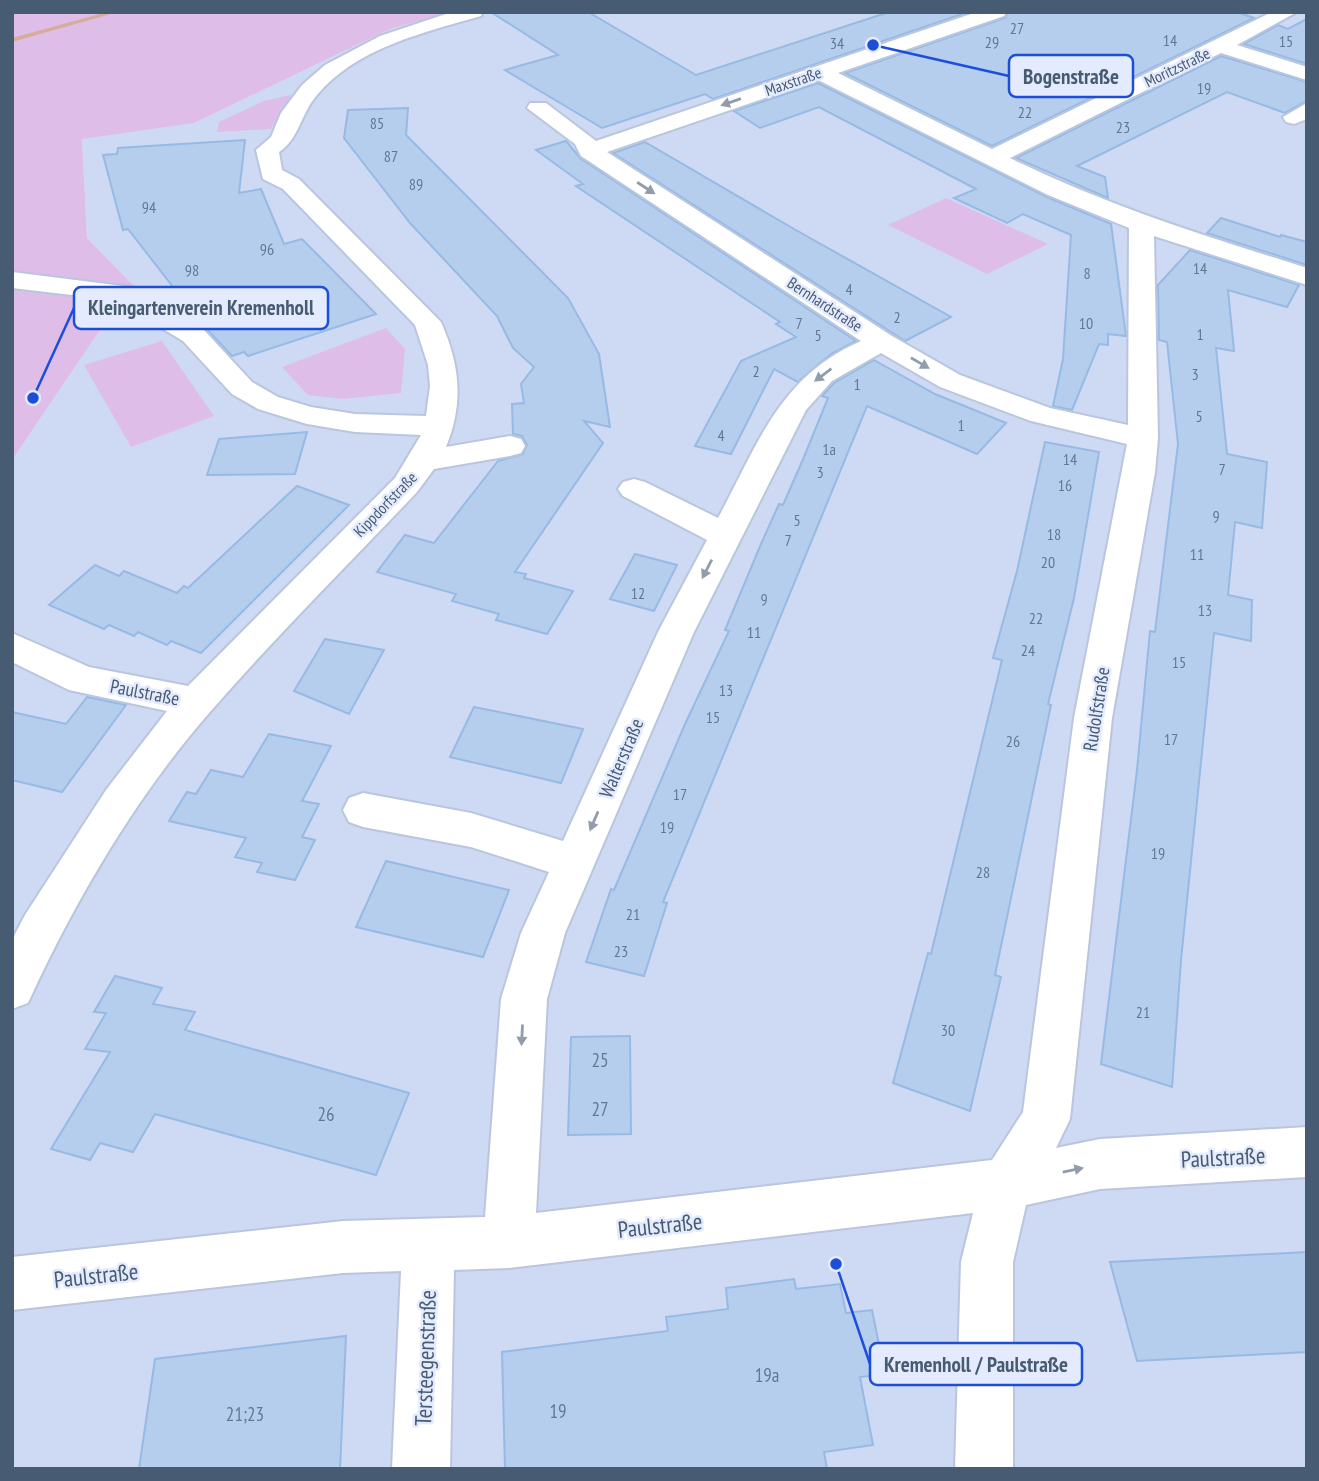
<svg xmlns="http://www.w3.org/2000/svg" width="1319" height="1481" font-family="'PT Sans Narrow',sans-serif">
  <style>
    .residential { fill: #ced9f3 }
    .green { fill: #debee9 }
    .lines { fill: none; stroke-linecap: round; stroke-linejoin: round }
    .stream { fill: #d6ad9b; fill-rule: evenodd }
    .building { fill: #b5ceee; stroke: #97bae4; stroke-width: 2 }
    .minor-casing { stroke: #b9c6dd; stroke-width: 4 }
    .minor { fill: #fff; fill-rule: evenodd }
    .oneway { fill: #919daa }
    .labels { text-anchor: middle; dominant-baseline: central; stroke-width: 5; stroke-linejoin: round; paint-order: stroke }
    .number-label { font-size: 16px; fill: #627891 }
    .far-street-label { font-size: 16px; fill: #475c72; stroke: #e5ebff }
    .street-label { font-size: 19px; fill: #475c72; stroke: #e5ebff }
    .near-number-label { font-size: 19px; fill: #627891 }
    .near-street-label { font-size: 23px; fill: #475c72; stroke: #e5ebff }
    .leader { fill: none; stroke: #1d4ed8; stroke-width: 2.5 }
    .callout-dot { fill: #1d4ed8; stroke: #e5ebff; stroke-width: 2.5 }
    .callout { fill: #e5ebff; stroke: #1d4ed8; stroke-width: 2.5 }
    .callout-label { font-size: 21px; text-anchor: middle; font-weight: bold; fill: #475c72 }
  </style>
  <rect width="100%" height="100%" fill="#dfe6fc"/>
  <polygon class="residential" points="450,12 1307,12 1307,1469 12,1469 12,460 96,336 134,286 87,238 82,138 194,123 390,29"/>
  <g class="green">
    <polygon points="12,12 450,12 390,29 194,123 82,139 87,238 134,286 96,336 12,460"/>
    <polygon points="291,95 271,129 217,132 219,122 264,101"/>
    <polygon points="946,198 1048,244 987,274 888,225"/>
    <polygon points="386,328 405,349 401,393 342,399 308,395 282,367"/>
    <polygon points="162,341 214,416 131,447 84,365"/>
  </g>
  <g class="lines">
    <polygon class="stream" points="107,12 118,12 12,42 12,38"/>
  </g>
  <g class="building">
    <polygon points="491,12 588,12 696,75 889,12 968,12 713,99 705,94 602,128 505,70 558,55"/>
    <polygon points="1008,12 1237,12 1254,18 992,146 845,73 1005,18"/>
    <polygon points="1307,19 1307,64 1244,44 1278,25 1288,29"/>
    <polygon points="1221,56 1307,82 1307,101 1285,113 1227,92 1077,166 1105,177 1108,198 1016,158"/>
    <polygon points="818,83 1047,197 1111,224 1126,336 1108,334 1108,345 1099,344 1072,410 1053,406 1063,359 1071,235 1023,214 1007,223 954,198 976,189 819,107 760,128 734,111"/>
    <polygon points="408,108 406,135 568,298 599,354 610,427 584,421 603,443 515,572 526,574 524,578 573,591 547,634 496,620 499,614 452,601 456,594 377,572 405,535 434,543 498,461 523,454 527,445 522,436 513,434 512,404 524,403 521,384 534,367 513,348 497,316 410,223 344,138 348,110"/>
    <polygon points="245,140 239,193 261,189 284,244 302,239 376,314 248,356 244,352 232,356 205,327 187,317 177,304 187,305 128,229 123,230 103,155 117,154 118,148"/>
    <polygon points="566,141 580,158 856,341 831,354 798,382 774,369 731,454 695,446 741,361 796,337 776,324 780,322 576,186 583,184 536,150"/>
    <polygon points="645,142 794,229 951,317 905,341 613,153"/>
    <polygon points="1221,218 1280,237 1281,235 1307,242 1307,265 1207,233"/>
    <polygon points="1190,250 1299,285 1287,307 1228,290 1234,351 1216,348 1227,454 1267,462 1262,528 1235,522 1228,595 1252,600 1251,641 1214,633 1181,960 1172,1087 1101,1064 1137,770 1150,631 1155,632 1178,444 1167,342 1159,340 1158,285"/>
    <polygon points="874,360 935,394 1006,423 977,454 867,406 663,902 667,903 644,976 586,962 611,889 614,890 685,724 729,631 725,630 761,544 779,504 783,505 804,457 828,398 822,396 834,383"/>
    <polygon points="307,432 295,474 207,475 219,439"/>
    <polygon points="1045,442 1099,452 1074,598 1048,704 1051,705 995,975 1001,977 970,1111 893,1083 928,953 931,954 1002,660 993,658 1017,571"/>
    <polygon points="297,486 349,505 201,653 171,641 167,645 138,632 134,636 109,625 104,629 49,605 95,565 119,576 124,571 177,593 184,586 188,588"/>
    <polygon points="635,554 677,565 654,611 610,599"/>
    <polygon points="325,639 384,650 349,714 294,691"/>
    <polygon points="87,697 126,705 62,792 12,780 12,712 66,724"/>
    <polygon points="474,707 583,729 561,783 450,757"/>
    <polygon points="269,734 331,746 302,801 319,804 302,837 315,840 295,880 257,872 262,863 235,857 246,838 169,821 187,792 196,794 211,770 243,777"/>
    <polygon points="386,861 509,890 483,957 356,927"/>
    <polygon points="115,976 162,988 153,1004 195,1012 185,1030 409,1093 376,1175 155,1114 133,1152 100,1143 90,1160 51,1149 110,1052 85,1049 106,1013 94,1012"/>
    <polygon points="630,1036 631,1134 568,1135 571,1037"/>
    <polygon points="1307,1252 1307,1352 1137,1361 1110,1262"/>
    <polygon points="794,1279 796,1289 840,1284 846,1313 872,1310 885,1374 860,1377 873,1445 824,1452 827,1469 505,1469 502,1352 668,1331 666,1317 728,1309 726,1288"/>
    <polygon points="346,1336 340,1469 139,1469 155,1359"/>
  </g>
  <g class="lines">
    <defs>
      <g id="minor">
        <path d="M452 12H483L481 16C425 32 356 48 317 95 301 113 299 139 279 152L282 170 299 179 441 322C460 365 464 403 446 447L510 436 521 439 525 446 521 453 510 456 434 469 417 492C348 565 276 636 210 712 137 795 74 902 28 1003L12 1009V940L25 915 106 790 167 711 69 690 12 662V633L89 667 188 686 395 478 421 435 355 432 307 424 258 409 232 394 183 341 115 300 12 288V272L131 287 203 329 252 382 278 397 311 407 355 414 426 416 430 386 428 365 415 325 283 189 263 179 256 150 271 137 281 113 302 85 325 65 380 36Z"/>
        <path d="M977 12H1006L1004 16 838 73 992 149 1272 12H1297L1237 45 1307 67V80L1221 53 1010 158C1106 205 1205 236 1307 268V285L1154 236 1158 438 1155 472 1112 718 1070 1119 1056 1148 1100 1139 1307 1127V1177L1100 1189 1026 1205 1013 1262V1469H955L961 1262 973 1213 509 1268 454 1270 450 1469H392L401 1271 343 1273 12 1310V1257L343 1221 485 1217 501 999 521 933 549 872 471 847 363 827 349 822 343 810 349 798 363 793 471 813 563 841 658 632 707 540 623 496 618 489 623 482 634 479 645 482 718 518C758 444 779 377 861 341L581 156 575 144 527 108 530 103H546L596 141ZM818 80 1048 195 1129 228 1128 425 1050 408 960 375 892 336 607 152ZM881 353 940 387 1031 421 1127 444 1074 718 1023 1112 992 1160 536 1213 547 999 565 933 694 632 806 410 832 381Z"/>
        <polygon points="1307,103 1307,119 1294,124 1286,122 1283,117"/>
      </g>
    </defs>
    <use href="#minor" class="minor-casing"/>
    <use href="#minor" class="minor"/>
  </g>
  <defs><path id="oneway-solid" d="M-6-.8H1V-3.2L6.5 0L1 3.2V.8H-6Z" transform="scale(1.75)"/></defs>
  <g class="oneway">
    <use href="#oneway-solid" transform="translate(731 102) rotate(161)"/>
    <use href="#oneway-solid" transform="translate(646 188) rotate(33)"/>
    <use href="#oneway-solid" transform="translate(920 363) rotate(30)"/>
    <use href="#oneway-solid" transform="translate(823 375) rotate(143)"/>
    <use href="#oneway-solid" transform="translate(707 569) rotate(117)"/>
    <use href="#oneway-solid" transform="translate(594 821) rotate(113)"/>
    <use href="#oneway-solid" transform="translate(522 1035) rotate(93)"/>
    <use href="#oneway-solid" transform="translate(1073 1170) rotate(-12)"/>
  </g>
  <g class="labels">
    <g class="number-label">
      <text x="1017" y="28">27</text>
      <text x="1170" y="40">14</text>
      <text x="1286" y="41">15</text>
      <text x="992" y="42">29</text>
      <text x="837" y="43">34</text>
      <text x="1204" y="88">19</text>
      <text x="1025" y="112">22</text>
      <text x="377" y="123">85</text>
      <text x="1123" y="127">23</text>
      <text x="391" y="156">87</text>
      <text x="416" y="184">89</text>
      <text x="149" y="207">94</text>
      <text x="267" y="249">96</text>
      <text x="1200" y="268">14</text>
      <text x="192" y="270">98</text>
      <text x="1087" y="273">8</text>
      <text x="849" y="289">4</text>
      <text x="897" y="317">2</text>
      <text x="799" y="323">7</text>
      <text x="1086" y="323">10</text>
      <text x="1200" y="334">1</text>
      <text x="818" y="335">5</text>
      <text x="756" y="371">2</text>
      <text x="1195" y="374">3</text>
      <text x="857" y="384">1</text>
      <text x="1199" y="416">5</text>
      <text x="961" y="425">1</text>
      <text x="721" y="435">4</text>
      <text x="829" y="449">1a</text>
      <text x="1070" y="459">14</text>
      <text x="1222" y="469">7</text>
      <text x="820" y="472">3</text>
      <text x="1065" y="485">16</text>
      <text x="1216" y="516">9</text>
      <text x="797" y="520">5</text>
      <text x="1054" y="534">18</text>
      <text x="788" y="540">7</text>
      <text x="1197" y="554">11</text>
      <text x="1048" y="562">20</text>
      <text x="638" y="593">12</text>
      <text x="764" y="599">9</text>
      <text x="1205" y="610">13</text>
      <text x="1036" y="618">22</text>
      <text x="754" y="632">11</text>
      <text x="1028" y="650">24</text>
      <text x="1179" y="662">15</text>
      <text x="726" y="690">13</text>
      <text x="713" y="717">15</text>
      <text x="1171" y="739">17</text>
      <text x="1013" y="741">26</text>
      <text x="680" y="794">17</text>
      <text x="667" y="827">19</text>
      <text x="1158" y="853">19</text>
      <text x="983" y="872">28</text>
      <text x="633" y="914">21</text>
      <text x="621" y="951">23</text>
      <text x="1143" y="1012">21</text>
      <text x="948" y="1030">30</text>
    </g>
    <g class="far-street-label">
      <text transform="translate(1177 67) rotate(-26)">Moritzstraße</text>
      <text transform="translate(793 81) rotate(-19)">Maxstraße</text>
      <text transform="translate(825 304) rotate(33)">Bernhardstraße</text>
      <text transform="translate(385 504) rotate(-46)">Kippdorfstraße</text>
    </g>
    <g class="street-label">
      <text transform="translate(145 692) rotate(11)">Paulstraße</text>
      <text transform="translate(1096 709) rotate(-81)">Rudolfstraße</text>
      <text transform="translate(621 758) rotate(-67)">Walterstraße</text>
    </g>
    <g class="near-number-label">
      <text x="600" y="1060">25</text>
      <text x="600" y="1109">27</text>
      <text x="326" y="1114">26</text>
      <text x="767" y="1375">19a</text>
      <text x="558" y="1411">19</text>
      <text x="245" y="1414">21;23</text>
    </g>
    <g class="near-street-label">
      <text transform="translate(1223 1157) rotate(-3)">Paulstraße</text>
      <text transform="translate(660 1225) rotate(-6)">Paulstraße</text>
      <text transform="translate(96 1275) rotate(-6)">Paulstraße</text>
      <text transform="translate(425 1358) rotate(-88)">Tersteegenstraße</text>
    </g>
  </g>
  <path class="leader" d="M873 45L1009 76M33 398L74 308M836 1264L870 1364"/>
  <g class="callout-dot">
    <circle cx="873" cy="45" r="7"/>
    <circle cx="33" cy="398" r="7"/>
    <circle cx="836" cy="1264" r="7"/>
  </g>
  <g class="callout">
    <rect x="1009" y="55" width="124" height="42" rx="7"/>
    <rect x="74" y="287" width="254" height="42" rx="7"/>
    <rect x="870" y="1343" width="212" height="42" rx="7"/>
  </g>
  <g class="callout-label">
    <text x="1071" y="84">Bogenstraße</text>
    <text x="201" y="315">Kleingartenverein Kremenholl</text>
    <text x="976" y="1372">Kremenholl / Paulstraße</text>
  </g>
  <rect width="1319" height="1481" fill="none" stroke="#475c72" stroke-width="28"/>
</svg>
